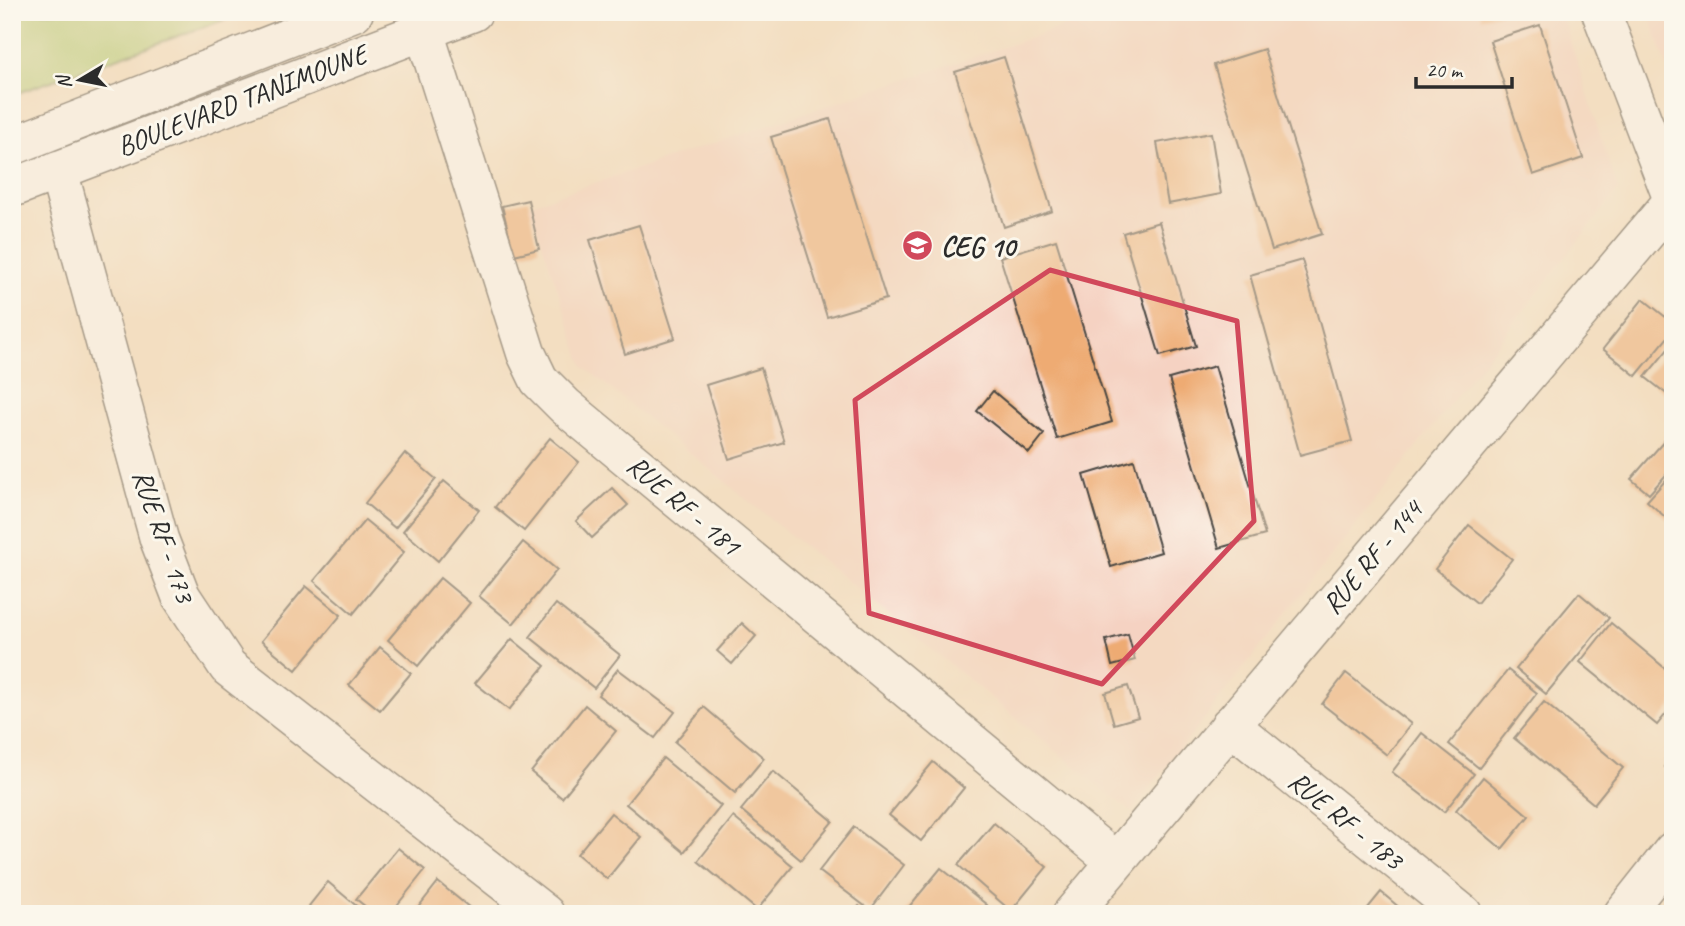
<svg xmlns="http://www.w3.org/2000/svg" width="1685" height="926" font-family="Caveat,sans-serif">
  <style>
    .built { fill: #f5d2c2 }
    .green { fill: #b0cf77; stroke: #6e7d51; stroke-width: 2 }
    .building { fill: #eeab73 }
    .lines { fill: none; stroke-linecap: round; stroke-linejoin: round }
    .minor-casing { stroke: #494642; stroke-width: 41 }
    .major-casing { stroke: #494642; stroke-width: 41 }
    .minor { stroke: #fff; stroke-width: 38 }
    .major { stroke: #fff; stroke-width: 38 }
    .marked { fill: none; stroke: #d1495b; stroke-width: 5; stroke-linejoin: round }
    .labels { text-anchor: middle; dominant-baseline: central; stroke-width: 6; stroke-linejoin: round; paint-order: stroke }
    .street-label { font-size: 28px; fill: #2b2b2b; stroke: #fbf7ec }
    .poi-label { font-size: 28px; font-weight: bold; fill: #2b2b2b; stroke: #fbf7ec; text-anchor: start }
  </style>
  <rect width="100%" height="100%" fill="#fbf7ec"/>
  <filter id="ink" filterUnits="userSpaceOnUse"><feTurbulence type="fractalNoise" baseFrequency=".0143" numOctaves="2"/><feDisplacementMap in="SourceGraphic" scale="14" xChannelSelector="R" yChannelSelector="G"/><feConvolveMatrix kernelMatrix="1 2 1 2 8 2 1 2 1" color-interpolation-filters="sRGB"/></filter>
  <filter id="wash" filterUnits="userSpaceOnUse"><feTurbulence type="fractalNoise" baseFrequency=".00686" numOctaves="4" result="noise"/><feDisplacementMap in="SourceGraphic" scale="28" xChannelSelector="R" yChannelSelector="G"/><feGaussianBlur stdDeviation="1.57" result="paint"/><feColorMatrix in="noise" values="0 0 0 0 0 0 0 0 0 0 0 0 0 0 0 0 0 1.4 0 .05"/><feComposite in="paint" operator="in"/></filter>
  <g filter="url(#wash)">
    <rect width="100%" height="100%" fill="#f3dec1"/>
    <g class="built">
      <polygon points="1108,12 1561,12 1618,190 1131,812 584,367 529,205"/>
      <polygon points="1648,12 1673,12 1673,84"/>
    </g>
    <polygon class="green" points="12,12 246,12 12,95"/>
    <g id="blocks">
      <g class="building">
        <polygon points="1480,12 1502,12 1502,13 1481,18"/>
        <polygon points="1540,25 1583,158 1533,175 1490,41"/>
        <polygon points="1264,49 1322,234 1272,250 1214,65"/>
        <polygon points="1004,57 1052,211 1004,227 955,72"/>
        <polygon points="830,119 886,299 827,317 771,137"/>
        <polygon points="1211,133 1221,194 1168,204 1157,143"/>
        <polygon points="528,200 539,249 514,255 502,206"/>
        <polygon points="1159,222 1196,346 1160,356 1123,233"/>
        <polygon points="639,225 675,338 625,354 590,240"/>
        <polygon points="1056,240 1112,422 1057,439 1000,257"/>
        <polygon points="1302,260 1352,441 1300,455 1250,275"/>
        <polygon points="1643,299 1673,323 1673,331 1636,376 1603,349"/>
        <polygon points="1673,343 1673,399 1645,377"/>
        <polygon points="1215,366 1265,535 1219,548 1169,379"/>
        <polygon points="761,368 784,442 729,459 706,385"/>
        <polygon points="993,391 1044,434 1029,453 977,411"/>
        <polygon points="1673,431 1673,467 1649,494 1631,479"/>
        <polygon points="550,438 579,462 524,531 495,507"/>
        <polygon points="405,453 436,479 395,528 365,503"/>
        <polygon points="1134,460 1161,552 1111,567 1084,475"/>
        <polygon points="1673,472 1673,524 1647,501"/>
        <polygon points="444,481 479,510 438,561 403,531"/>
        <polygon points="612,488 628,505 592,538 576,521"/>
        <polygon points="365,520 404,552 353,614 314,581"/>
        <polygon points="1469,525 1512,559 1477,603 1435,569"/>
        <polygon points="523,542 557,570 513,624 479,596"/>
        <polygon points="440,578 470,603 418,666 388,640"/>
        <polygon points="306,586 341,615 296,670 261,641"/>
        <polygon points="1579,593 1609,618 1546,694 1516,669"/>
        <polygon points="556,604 620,655 594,688 530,637"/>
        <polygon points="742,623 756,636 732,664 717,651"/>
        <polygon points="1611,623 1673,675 1673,705 1657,725 1580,662"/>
        <polygon points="1128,634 1135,660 1112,666 1106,640"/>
        <polygon points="512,639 545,666 509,710 475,683"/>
        <polygon points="380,647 411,673 380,710 349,685"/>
        <polygon points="618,669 675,712 655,738 598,695"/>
        <polygon points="1508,670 1537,693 1479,768 1449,744"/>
        <polygon points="1346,673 1411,724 1387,755 1322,704"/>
        <polygon points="1128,686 1138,717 1114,724 1105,693"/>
        <polygon points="1544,702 1623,768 1594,804 1514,738"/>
        <polygon points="585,705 616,731 562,798 531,772"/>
        <polygon points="704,707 764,758 735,793 675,742"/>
        <polygon points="1422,733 1474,774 1444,812 1392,772"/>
        <polygon points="663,758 721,806 684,852 626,804"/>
        <polygon points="1673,758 1673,774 1665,767"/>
        <polygon points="933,762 964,788 921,841 889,815"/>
        <polygon points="773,771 833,821 801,860 741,810"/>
        <polygon points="1483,777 1529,816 1502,849 1456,810"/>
        <polygon points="611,813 641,837 607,879 577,854"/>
        <polygon points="733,817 793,866 757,910 698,861"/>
        <polygon points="994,823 1047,867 1011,911 958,865"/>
        <polygon points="854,827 904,865 870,910 819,871"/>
        <polygon points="398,848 425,870 390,914 375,914 356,899"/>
        <polygon points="941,868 987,905 980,914 903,914"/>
        <polygon points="328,882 366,914 318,914 309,906"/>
        <polygon points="438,882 470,908 466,914 413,914"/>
        <polygon points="1381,892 1407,914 1363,914"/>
        <polygon points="859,906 866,914 852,914"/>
      </g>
    </g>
  </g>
  <g filter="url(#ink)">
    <use href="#blocks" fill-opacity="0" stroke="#494642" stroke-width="2"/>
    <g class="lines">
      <defs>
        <g id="minor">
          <polyline points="1601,12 1673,200"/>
          <polyline points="424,31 526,353 539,380 565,406 1115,861"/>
          <polyline points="58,170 159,539 181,596 228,667 545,914"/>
          <polyline points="1230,725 1463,914"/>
          <polyline points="1072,914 1673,201"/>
          <polyline points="1623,914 1673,851"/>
        </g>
        <g id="major">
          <polyline points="12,146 354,12"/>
          <polyline points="12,188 473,12"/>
        </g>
      </defs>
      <use href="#minor" class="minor-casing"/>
      <use href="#major" class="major-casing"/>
      <use href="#minor" class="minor"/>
      <use href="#major" class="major"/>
    </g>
  </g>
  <path d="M0 0H1685V926H0ZM1050 270 1237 321 1254 521 1102 684 869 613 855 400Z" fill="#f3dec1" fill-opacity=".55" fill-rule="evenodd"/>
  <path class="marked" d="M1050 270 1237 321 1254 521 1102 684 869 613 855 400Z"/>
  <defs>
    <symbol id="school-disc" viewBox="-11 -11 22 22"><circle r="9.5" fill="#d1495b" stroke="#fbf7ec"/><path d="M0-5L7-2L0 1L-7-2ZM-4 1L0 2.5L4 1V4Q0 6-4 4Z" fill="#fff"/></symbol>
  </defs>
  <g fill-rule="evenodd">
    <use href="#school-disc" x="900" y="228" width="35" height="35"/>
  </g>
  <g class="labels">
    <g class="street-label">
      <text transform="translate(242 100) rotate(-21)">BOULEVARD TANIMOUNE</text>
      <text transform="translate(684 505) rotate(40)">RUE RF - 181</text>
      <text transform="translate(164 536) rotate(71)">RUE RF - 173</text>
      <text transform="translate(1372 557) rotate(-50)">RUE RF - 144</text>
      <text transform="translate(1346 820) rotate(39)">RUE RF - 183</text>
    </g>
    <g class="poi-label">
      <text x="941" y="246">CEG 10</text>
    </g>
  </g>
  <rect width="1685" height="926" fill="none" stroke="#fbf7ec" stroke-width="42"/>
  <g transform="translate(80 80) rotate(260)" stroke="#fbf7ec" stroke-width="5" paint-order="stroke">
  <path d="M0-5L12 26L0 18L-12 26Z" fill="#2b2b2b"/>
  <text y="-10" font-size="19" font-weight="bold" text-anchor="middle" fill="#2b2b2b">N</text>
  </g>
  <path d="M1416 77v10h96v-10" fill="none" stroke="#2b2b2b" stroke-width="3.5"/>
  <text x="1426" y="77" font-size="21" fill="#2b2b2b" stroke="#fbf7ec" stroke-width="5" paint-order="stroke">20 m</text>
</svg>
